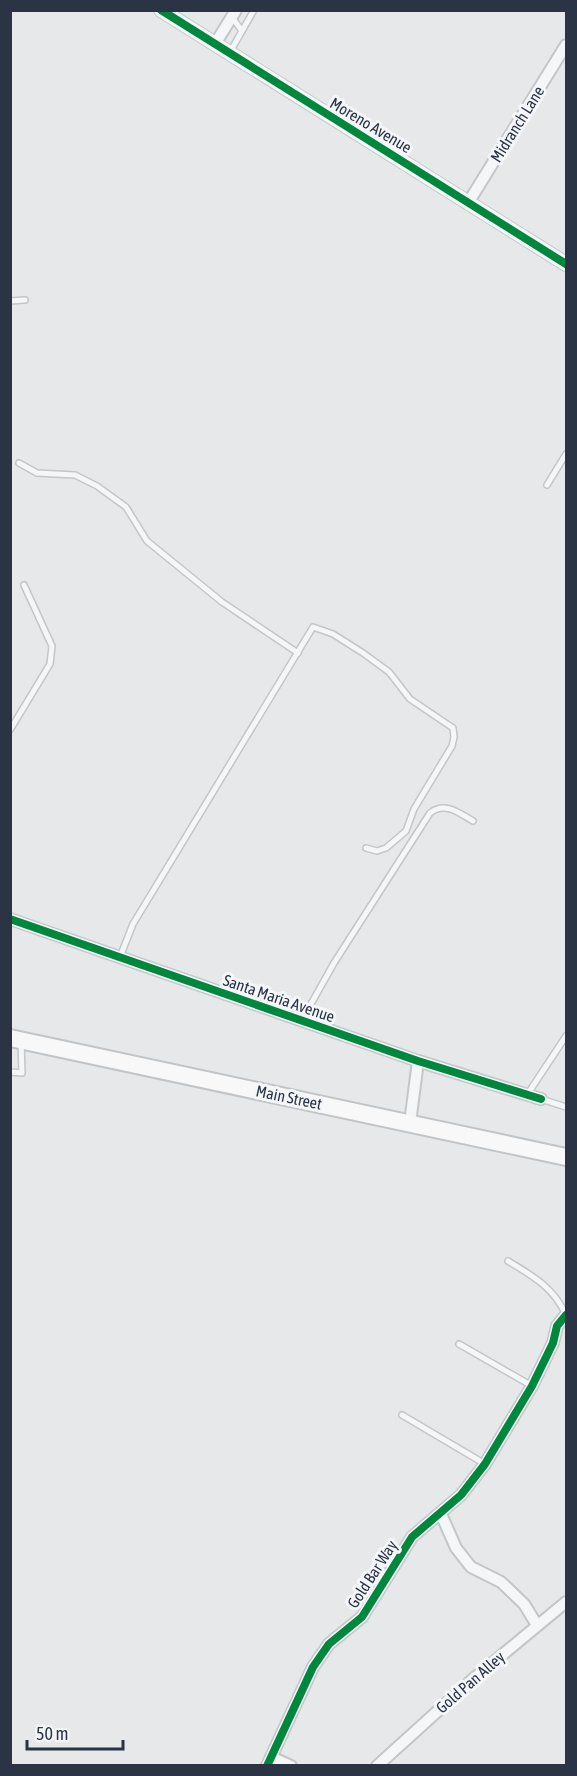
<svg xmlns="http://www.w3.org/2000/svg" width="577" height="1776" font-family="'Asap Condensed',sans-serif">
  <style>
    .lines { fill: none; stroke-linecap: round; stroke-linejoin: round }
    .service-casing { stroke: #c4c6c8; stroke-width: 8 }
    .minor-casing { stroke: #c4c6c8; stroke-width: 14 }
    .tertiary-casing { stroke: #c4c6c8; stroke-width: 16 }
    .primary-casing { stroke: #c2c5c8; stroke-width: 20 }
    .service { stroke: #f5f6f7; stroke-width: 5 }
    .minor { stroke: #f5f6f7; stroke-width: 10 }
    .tertiary { stroke: #f5f6f7; stroke-width: 14 }
    .primary { stroke: #f8f8f8; stroke-width: 16 }
    .cycleway-casing { stroke: #f4f6f9; stroke-width: 11 }
    .cycleway { stroke: #00873e; stroke-width: 8 }
    .labels { text-anchor: middle; dominant-baseline: central; stroke-width: 6; stroke-linejoin: round; paint-order: stroke }
    .street-label { font-size: 16px; fill: #2b3445; stroke: #f4f6f9 }
  </style>
  <rect width="100%" height="100%" fill="#e6e8ea"/>
  <g class="lines">
    <defs>
      <g id="service">
        <polyline points="242,31 254,10"/>
        <polyline points="230,52 242,31 232,17"/>
        <polyline points="10,301 25,300"/>
        <polyline points="19,463 37,473 75,475 97,486 126,507 147,541 222,602 298,653"/>
        <polyline points="547,485 566,454"/>
        <polyline points="10,730 50,664 52,646 24,585"/>
        <polyline points="120,957 133,924 313,627 333,634 363,653 389,672 410,699 453,728 454,737 452,746 414,809 406,831 386,848 377,851 366,848"/>
        <path d="M302 1020 334 963 430 813C445 801 459 813 473 821"/>
        <polyline points="10,1072 22,1073 21,1042"/>
        <polyline points="527,1095 566,1036"/>
        <polyline points="541,1099 566,1107"/>
        <path d="M508 1261C533 1276 554 1288 566 1315"/>
        <polyline points="459,1344 532,1386"/>
        <polyline points="402,1415 485,1464"/>
      </g>
      <g id="minor">
        <polyline points="215,44 236,10"/>
        <polyline points="468,203 566,45"/>
        <polyline points="10,919 418,1061 541,1099"/>
        <polyline points="410,1123 418,1061"/>
        <polyline points="441,1514 456,1548 471,1567 501,1582 524,1604 537,1625"/>
        <polyline points="271,1757 291,1766"/>
        <polyline points="267,1766 313,1667 329,1644 362,1617 412,1537 461,1495 485,1464 532,1386 553,1343 557,1326 566,1315"/>
        <polyline points="377,1766 472,1680 566,1602"/>
      </g>
      <path id="tertiary" d="M161 10C296 95 432 179 566 264"/>
      <polyline id="primary" points="10,1038 566,1157"/>
    </defs>
    <use href="#service" class="service-casing"/>
    <use href="#minor" class="minor-casing"/>
    <use href="#tertiary" class="tertiary-casing"/>
    <use href="#primary" class="primary-casing"/>
    <use href="#service" class="service"/>
    <use href="#minor" class="minor"/>
    <use href="#tertiary" class="tertiary"/>
    <use href="#primary" class="primary"/>
    <defs>
      <g id="cycleway">
        <path d="M161 10C296 95 432 179 566 264"/>
        <polyline points="10,919 418,1061 541,1099"/>
        <polyline points="267,1766 313,1667 329,1644 362,1617 412,1537 461,1495 485,1464 532,1386 553,1343 557,1326 566,1315"/>
      </g>
    </defs>
    <use href="#cycleway" class="cycleway-casing"/>
    <use href="#cycleway" class="cycleway"/>
  </g>
  <g class="labels">
    <g class="street-label">
      <text transform="translate(517 124) rotate(-58)">Midranch Lane</text>
      <text transform="translate(371 125) rotate(31)">Moreno Avenue</text>
      <text transform="translate(279 998) rotate(19)">Santa Maria Avenue</text>
      <text transform="translate(289 1097) rotate(12)">Main Street</text>
      <text transform="translate(372 1574) rotate(-57)">Gold Bar Way</text>
      <text transform="translate(470 1682) rotate(-41)">Gold Pan Alley</text>
    </g>
  </g>
  <rect width="577" height="1776" fill="none" stroke="#2b3445" stroke-width="24"/>
  <path d="M27 1740v9h96v-9" fill="none" stroke="#2b3445" stroke-width="3"/>
  <text x="36" y="1740" font-size="18" fill="#2b3445" stroke="#f4f6f9" stroke-width="4.5" paint-order="stroke">50 m</text>
</svg>
